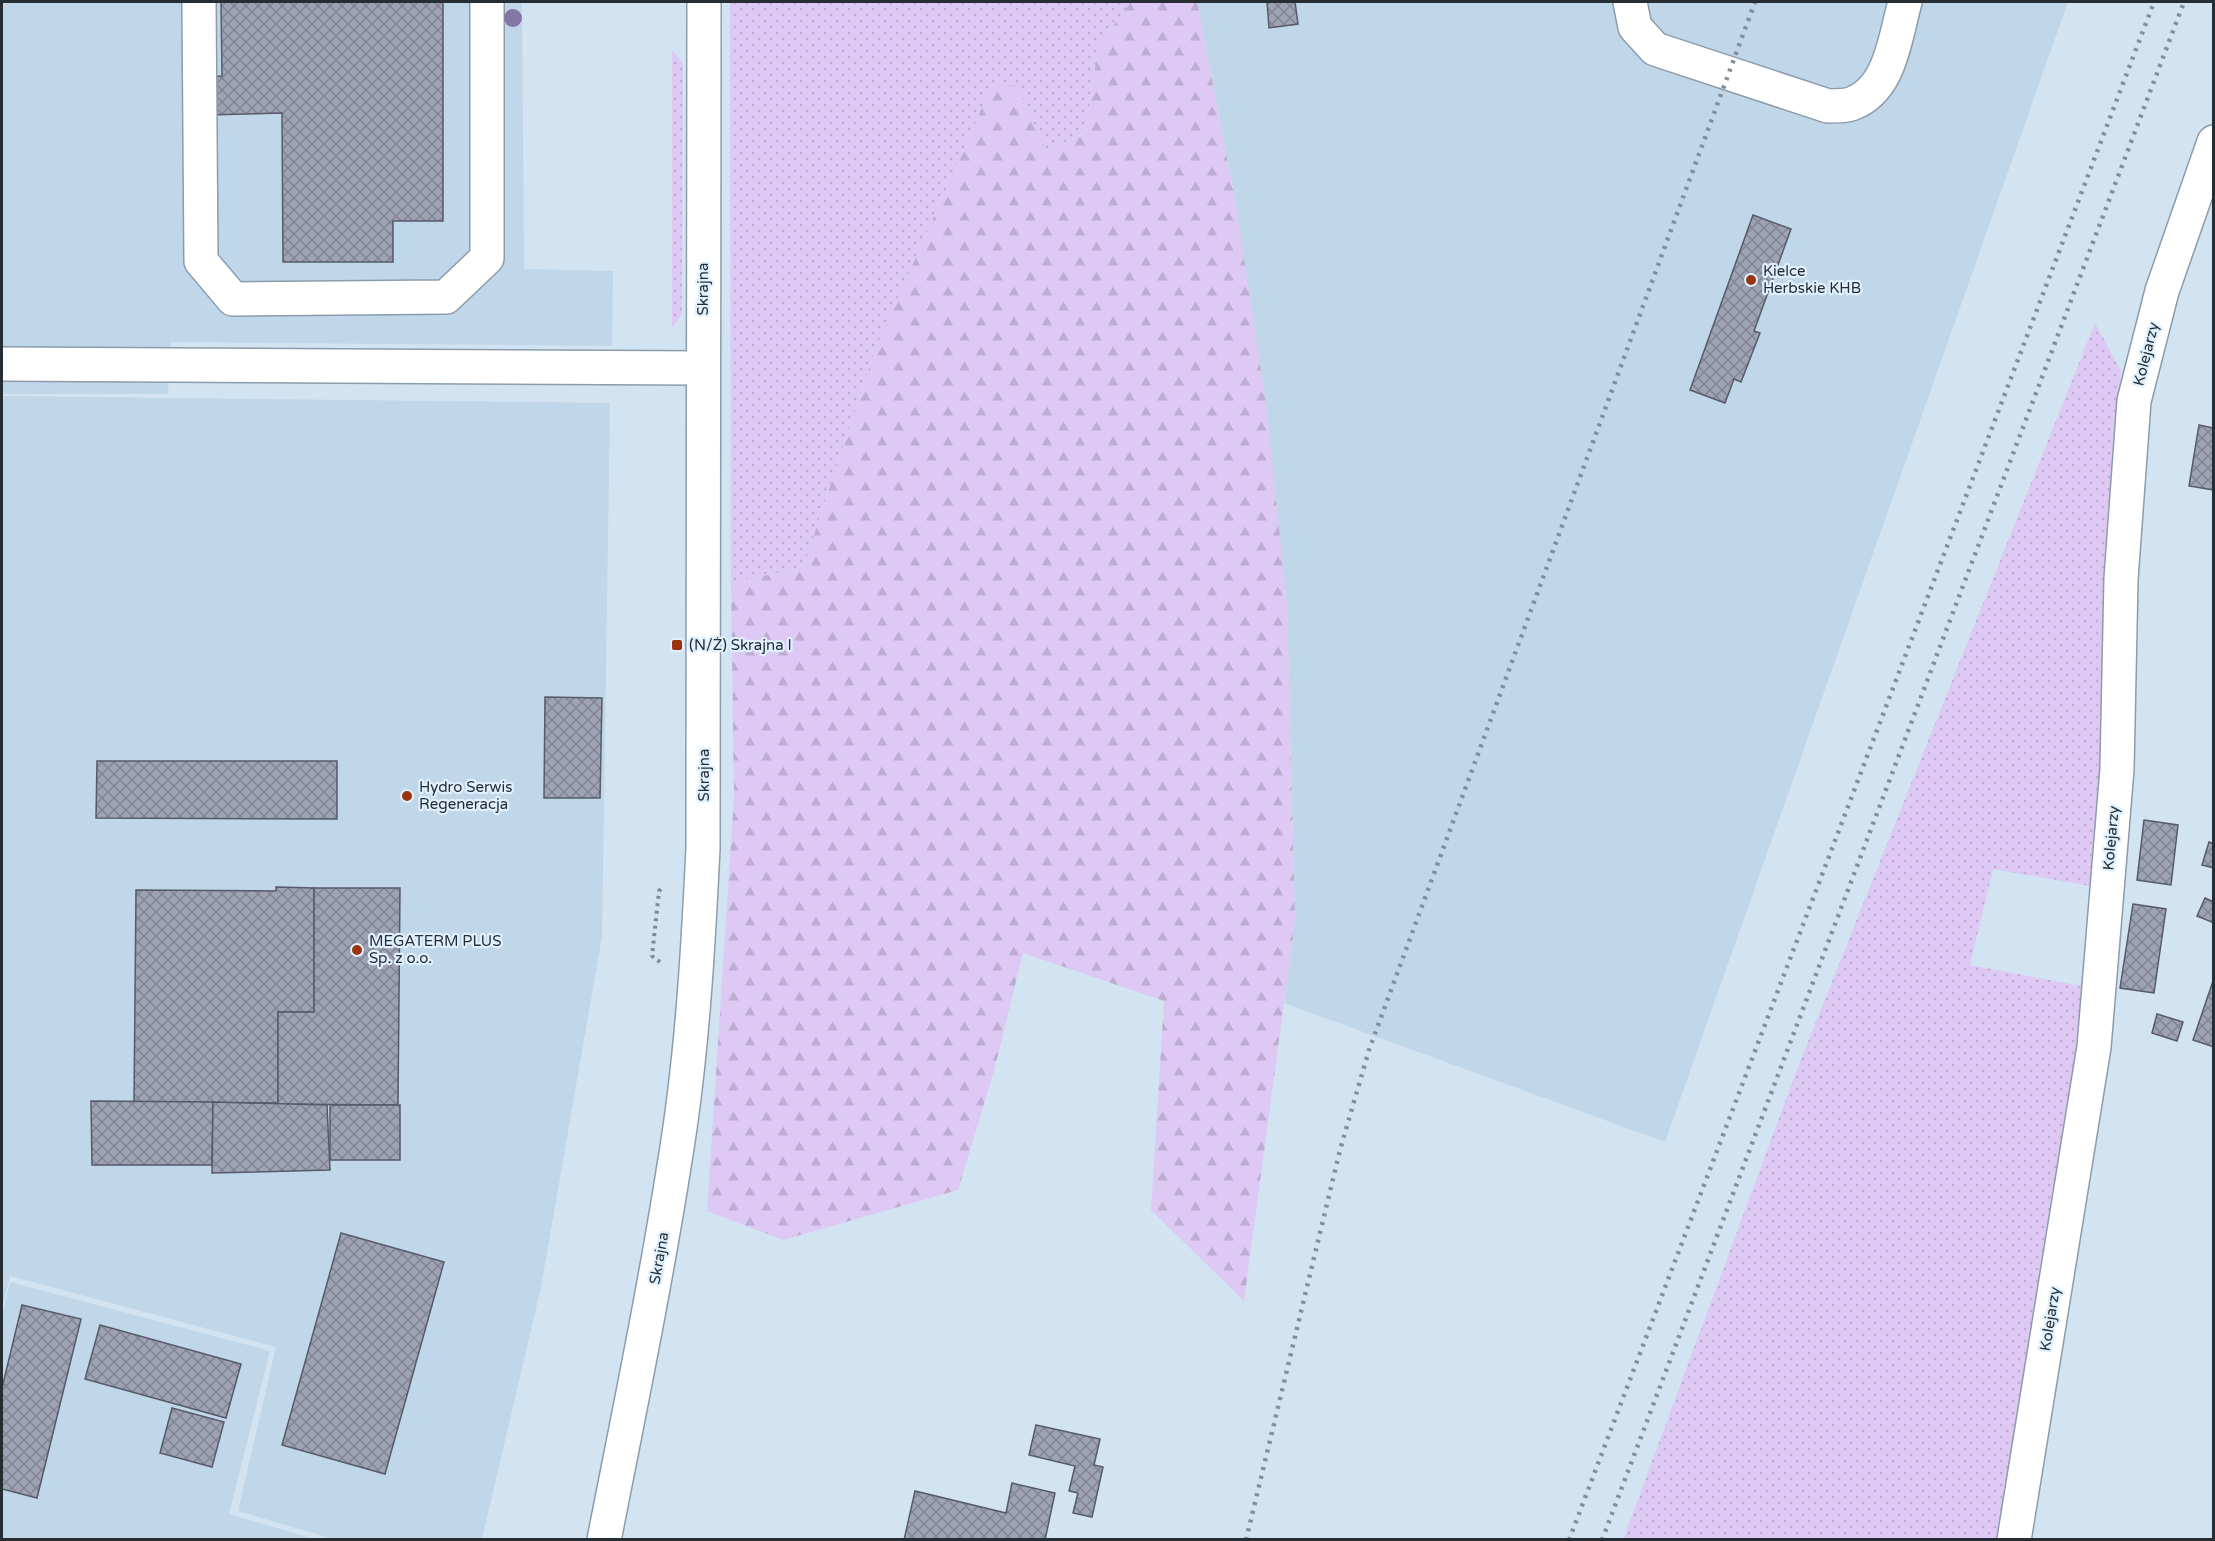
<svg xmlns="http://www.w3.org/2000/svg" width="2215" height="1541" font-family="'Varela Round',sans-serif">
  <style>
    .built { fill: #c0d6e9 }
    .grass { fill: url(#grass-dots) }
    .forest { fill: url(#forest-firs) }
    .building { fill: url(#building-cross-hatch); stroke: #565a6a; stroke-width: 1.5 }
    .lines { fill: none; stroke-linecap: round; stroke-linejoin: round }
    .minor-casing { stroke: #8c9caa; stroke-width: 36 }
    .path { stroke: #7e8a94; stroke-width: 4; stroke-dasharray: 3 4.5; stroke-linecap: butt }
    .minor { stroke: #fff; stroke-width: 33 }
    .rail { stroke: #828e98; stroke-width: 4.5; stroke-dasharray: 3 6; stroke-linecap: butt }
    .tree { fill: #8477a5 }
    .poi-dot { fill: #9a340e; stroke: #dff0ff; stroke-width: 2 }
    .labels { text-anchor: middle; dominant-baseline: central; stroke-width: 4.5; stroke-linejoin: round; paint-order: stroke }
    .poi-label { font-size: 15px; fill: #272e33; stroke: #dff0ff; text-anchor: start }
    .street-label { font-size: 15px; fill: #272e33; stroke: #dff0ff }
  </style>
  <defs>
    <pattern id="grass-dots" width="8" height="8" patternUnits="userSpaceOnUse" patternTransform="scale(1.5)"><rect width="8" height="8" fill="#ddc9f4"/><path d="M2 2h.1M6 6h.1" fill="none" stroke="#beadd2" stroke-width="1.8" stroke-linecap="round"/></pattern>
    <pattern id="forest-firs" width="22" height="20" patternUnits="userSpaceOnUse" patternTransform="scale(1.5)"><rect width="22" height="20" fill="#ddc9f4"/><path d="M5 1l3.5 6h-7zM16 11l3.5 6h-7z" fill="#beadd2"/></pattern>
    <pattern id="building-cross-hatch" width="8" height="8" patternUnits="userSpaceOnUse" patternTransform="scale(1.5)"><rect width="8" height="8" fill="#9da2b4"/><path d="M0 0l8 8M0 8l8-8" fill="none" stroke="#808493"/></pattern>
  </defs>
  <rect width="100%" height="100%" fill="#d2e3f2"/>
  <g class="built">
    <polygon points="2,2 522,2 524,269 613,271 612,346 171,342 168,394 2,394"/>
    <polygon points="1197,2 2068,2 1665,1142 1284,1003 1295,921 1287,604 1236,205"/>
    <polygon points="2,396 610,403 602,936 541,1287 482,1539 334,1539 238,1511 276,1347 10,1276 2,1308"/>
    <polygon points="10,1282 270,1351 229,1514 314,1539 2,1540 2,1317"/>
  </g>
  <g class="grass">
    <polygon points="730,2 1131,2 1098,46 1086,132 1046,151 1017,85 992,85 875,350 803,568 731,582"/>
    <polygon points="672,50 683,64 682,314 672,328"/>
    <polygon points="2095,323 2121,371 2110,489 2101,779 2090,886 1993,869 1970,965 2081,986 2079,1053 2003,1539 1623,1540 1798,1067"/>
  </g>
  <polygon class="forest" points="1131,2 1197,2 1236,205 1266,404 1287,604 1295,921 1244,1301 1151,1210 1164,1001 1023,953 994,1071 958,1190 783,1240 707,1211 734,797 731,582 803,568 875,350 992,85 1017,85 1046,151 1086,133 1098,46"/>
  <g class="building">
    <polygon points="221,2 443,2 443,221 393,221 393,262 283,262 282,113 207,115 207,77 222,76"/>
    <polygon points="1267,2 1295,2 1298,24 1269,28"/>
    <polygon points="1753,215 1791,229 1754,331 1760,333 1741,382 1734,379 1725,403 1690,390"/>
    <polygon points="2199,425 2214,428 2214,490 2189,486"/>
    <polygon points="545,697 602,698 600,798 544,798"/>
    <polygon points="97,761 337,761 337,819 96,818"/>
    <polygon points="2144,820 2178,825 2171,885 2137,880"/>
    <polygon points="2209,842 2214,844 2214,868 2202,865"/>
    <polygon points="276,887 314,888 314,1012 278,1012 278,1103 134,1102 136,890 276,891"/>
    <polygon points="314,888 400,888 398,1105 278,1104 278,1012 314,1012"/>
    <polygon points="2205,898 2214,902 2214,923 2197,916"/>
    <polygon points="2133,904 2166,909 2154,993 2120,988"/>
    <polygon points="2214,978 2214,1047 2193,1040"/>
    <polygon points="2157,1014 2183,1022 2177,1041 2152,1033"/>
    <polygon points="91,1101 213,1102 212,1165 92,1165"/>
    <polygon points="213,1102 327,1105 330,1170 212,1173"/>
    <rect x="330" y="1105" width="70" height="55"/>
    <polygon points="341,1233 444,1262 385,1474 282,1445"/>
    <polygon points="22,1305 81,1319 37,1498 2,1489 2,1388"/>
    <polygon points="100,1325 241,1364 226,1418 85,1379"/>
    <polygon points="172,1408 224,1422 212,1467 160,1453"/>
    <polygon points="1036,1425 1100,1439 1094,1465 1103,1467 1092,1517 1073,1513 1078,1493 1069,1491 1075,1466 1029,1455"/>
    <polygon points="1012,1483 1055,1493 1045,1540 904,1540 915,1491 1006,1513"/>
  </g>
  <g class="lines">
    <defs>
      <g id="minor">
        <polyline points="199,2 201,261 233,299 446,297 487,258 487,2"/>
        <path d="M1630 2 1635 27 1655 49 1828 106C1835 106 1845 106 1851 104 1891 90 1895 37 1905 2"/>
        <polyline points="2,364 703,368"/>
        <path d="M604 1540C629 1413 655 1287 675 1160 692 1057 698 952 703 848L704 2"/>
        <polyline points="2014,1540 2094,1047 2117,769 2121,579 2134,401 2162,291 2214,142"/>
      </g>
    </defs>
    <use href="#minor" class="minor-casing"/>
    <polyline class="path" points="660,962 652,956 659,891 664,886"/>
    <use href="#minor" class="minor"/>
    <g class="rail">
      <polyline points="1246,1540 1340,1150 1369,1050 1755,2"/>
      <polyline points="1569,1540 2154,2"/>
      <polyline points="1602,1540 2184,2"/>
    </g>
  </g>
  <circle class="tree" cx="513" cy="18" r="9"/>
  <g class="poi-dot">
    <circle cx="1751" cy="280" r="6"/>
    <rect x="671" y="639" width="12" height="12" rx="3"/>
    <circle cx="407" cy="796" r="6"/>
    <circle cx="357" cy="950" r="6"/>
  </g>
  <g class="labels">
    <g class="poi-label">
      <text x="1763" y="271">Kielce<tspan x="1763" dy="17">Herbskie KHB</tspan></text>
      <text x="689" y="645">(N/Ż) Skrajna I</text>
      <text x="419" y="787">Hydro Serwis<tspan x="419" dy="17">Regeneracja</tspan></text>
      <text x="369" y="941">MEGATERM PLUS<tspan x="369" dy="17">Sp. z o.o.</tspan></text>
    </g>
    <g class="street-label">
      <text transform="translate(703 289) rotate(-90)">Skrajna</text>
      <text transform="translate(2146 354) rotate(-76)">Kolejarzy</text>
      <text transform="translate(704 775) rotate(-90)">Skrajna</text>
      <text transform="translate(2111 838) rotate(-85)">Kolejarzy</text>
      <text transform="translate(659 1258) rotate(-80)">Skrajna</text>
      <text transform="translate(2050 1319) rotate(-81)">Kolejarzy</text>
    </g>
  </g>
  <rect width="2215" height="1541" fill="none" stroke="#272e33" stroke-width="6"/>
</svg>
